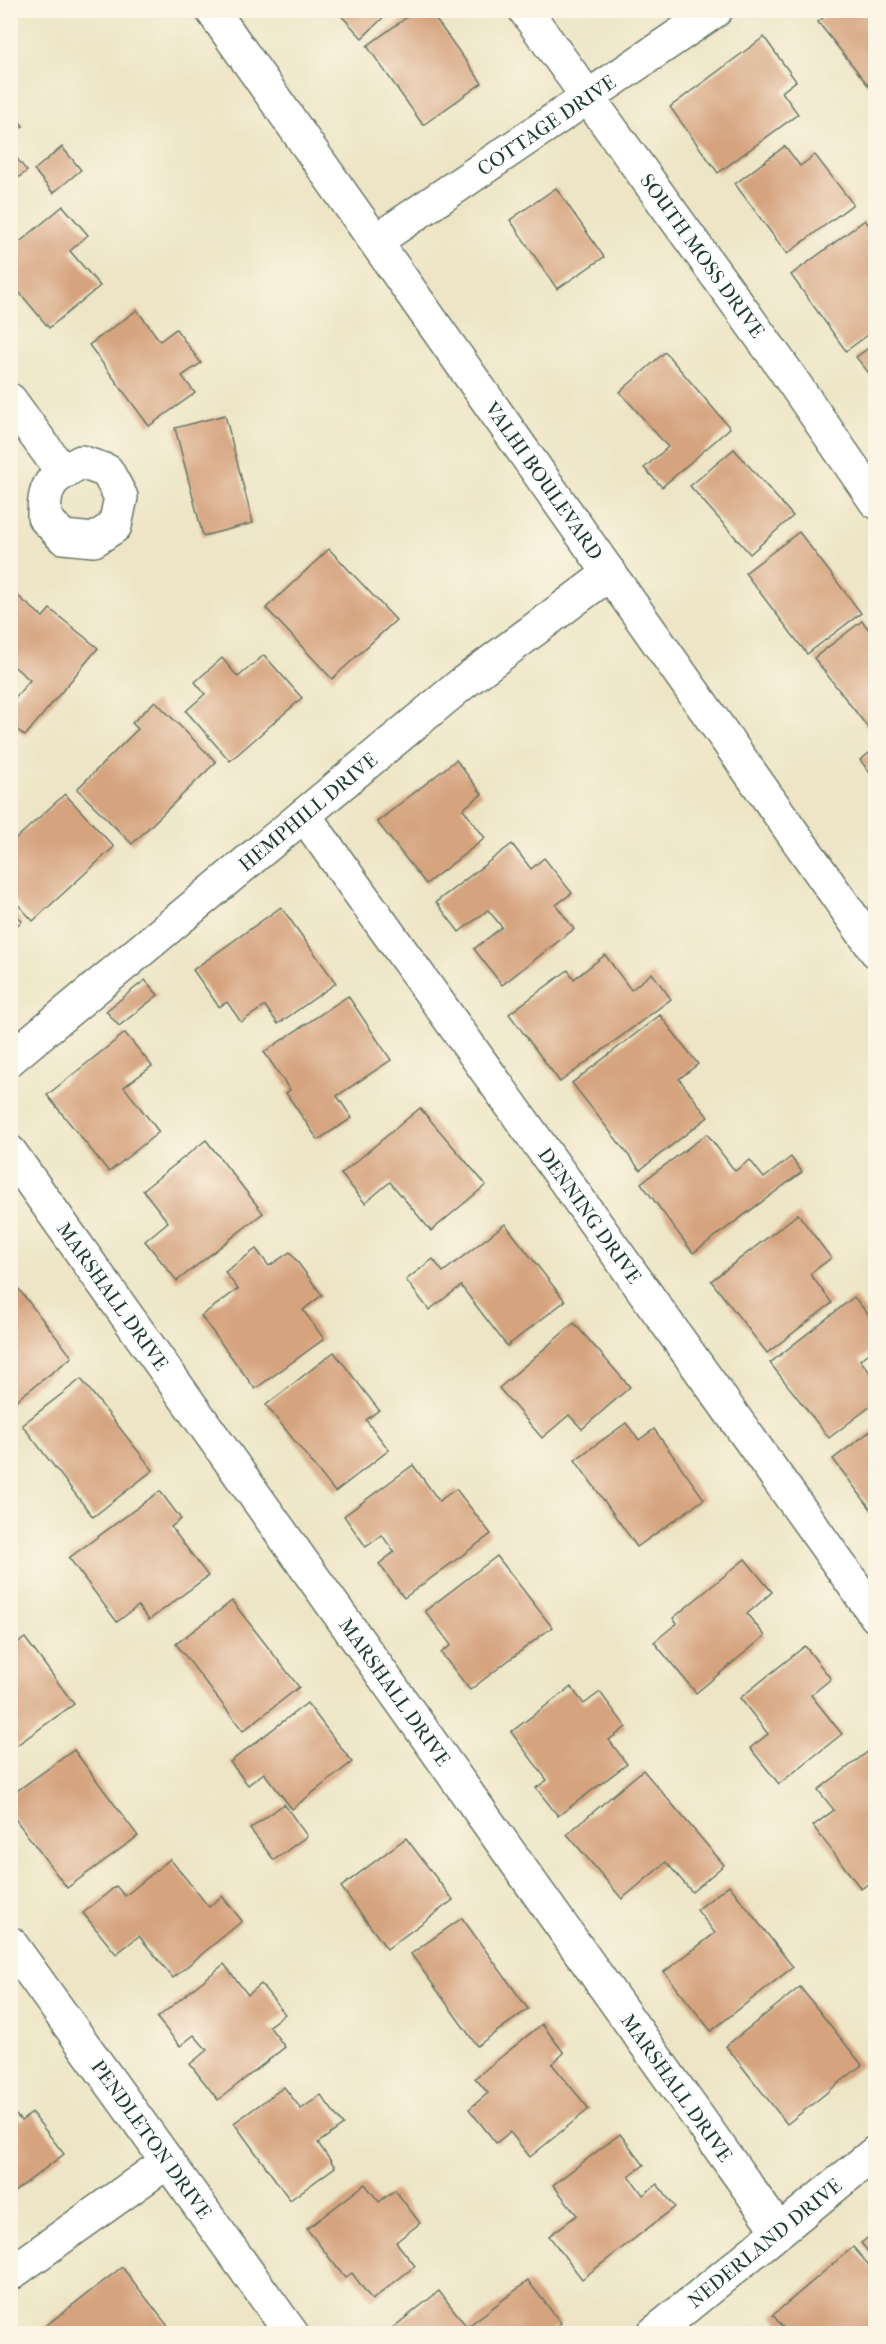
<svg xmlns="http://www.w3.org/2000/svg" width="886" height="2344" font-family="'IM FELL French Canon',serif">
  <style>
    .building { fill: #d5a37e }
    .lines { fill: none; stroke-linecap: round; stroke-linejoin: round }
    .minor-casing { stroke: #677867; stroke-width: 36 }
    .minor { stroke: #fff; stroke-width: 33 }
    .labels { text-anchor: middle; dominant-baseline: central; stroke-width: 4.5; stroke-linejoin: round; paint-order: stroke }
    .street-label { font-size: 20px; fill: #1f3d34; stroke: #fcf5e5 }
  </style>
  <rect width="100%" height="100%" fill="#fcf5e5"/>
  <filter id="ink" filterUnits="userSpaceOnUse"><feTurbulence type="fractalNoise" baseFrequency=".0167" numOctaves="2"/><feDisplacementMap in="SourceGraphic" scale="12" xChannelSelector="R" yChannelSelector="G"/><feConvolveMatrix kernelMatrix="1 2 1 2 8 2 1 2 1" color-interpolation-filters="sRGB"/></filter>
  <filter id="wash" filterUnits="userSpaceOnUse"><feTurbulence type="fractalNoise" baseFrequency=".008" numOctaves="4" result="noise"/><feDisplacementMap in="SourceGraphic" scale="24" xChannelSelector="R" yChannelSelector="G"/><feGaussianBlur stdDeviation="1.35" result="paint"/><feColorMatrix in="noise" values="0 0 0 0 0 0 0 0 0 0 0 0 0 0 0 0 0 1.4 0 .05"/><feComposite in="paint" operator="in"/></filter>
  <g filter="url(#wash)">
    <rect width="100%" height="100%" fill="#ede5c5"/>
    <g id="blocks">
      <g class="building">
        <polygon points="336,10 391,10 362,38"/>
        <polygon points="417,10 429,10 482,83 423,125 367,46"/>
        <polygon points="832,10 859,10 862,15 868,10 876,10 876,95 818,22"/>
        <polygon points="764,37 796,81 782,92 798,114 718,173 670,107"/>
        <polygon points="10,110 23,126 10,135"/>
        <polygon points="785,146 800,166 815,155 853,204 787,254 735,184"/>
        <polygon points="62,147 81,170 53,193 34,170"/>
        <polygon points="10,150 27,171 10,184"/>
        <polygon points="556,188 604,257 557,289 510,220"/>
        <polygon points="63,206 88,235 70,251 100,286 49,328 10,281 10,250"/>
        <polygon points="865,220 876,234 876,329 846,351 791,275"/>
        <polygon points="137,310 160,341 176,329 201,363 182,376 195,393 149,426 89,345"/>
        <polygon points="876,343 876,382 856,357"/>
        <polygon points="665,352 730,428 662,487 644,468 668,447 620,392"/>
        <polygon points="225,415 253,523 203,536 175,428"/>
        <polygon points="734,449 793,516 750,554 690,486"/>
        <polygon points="799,532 861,613 807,654 745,573"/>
        <polygon points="329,549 396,620 332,679 266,608"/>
        <polygon points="14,593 43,617 50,609 98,648 25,736 10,724 10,704 30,680 10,663 10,597"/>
        <polygon points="862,621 876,638 876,733 873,734 814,658"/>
        <polygon points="264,655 302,698 230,761 186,711 205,694 195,682 222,658 238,677"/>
        <polygon points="155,701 216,762 132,844 77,789 138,729 132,723"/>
        <polygon points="876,748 876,781 860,760"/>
        <polygon points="456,760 482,794 463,809 485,838 426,884 377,822"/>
        <polygon points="65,794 114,847 33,921 10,896 10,844"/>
        <polygon points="512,844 531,869 544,858 572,893 556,905 574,929 502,985 474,949 502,927 488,910 459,932 436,902"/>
        <polygon points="281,907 336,983 278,1024 265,1006 241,1022 227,1002 219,1007 193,970"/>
        <polygon points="10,908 22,921 10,932"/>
        <polygon points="605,955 631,990 652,973 671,999 560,1082 509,1014 568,970 574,979"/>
        <polygon points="145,980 158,995 119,1026 106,1011"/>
        <polygon points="348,996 391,1060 337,1096 352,1118 318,1140 286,1093 290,1090 264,1052"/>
        <polygon points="660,1015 698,1064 679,1079 708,1117 640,1170 572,1083"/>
        <polygon points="125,1033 152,1066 124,1087 159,1132 109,1172 47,1095"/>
        <polygon points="420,1108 486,1185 431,1231 390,1182 365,1203 341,1174"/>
        <polygon points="707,1134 735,1171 750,1160 764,1178 791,1157 802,1172 693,1253 641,1183"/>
        <polygon points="206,1140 263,1213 177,1281 145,1241 168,1222 143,1190"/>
        <polygon points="798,1214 831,1258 810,1274 832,1303 767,1353 711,1281"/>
        <polygon points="505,1224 565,1301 507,1346 461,1286 429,1310 406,1280 433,1259 443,1272"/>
        <polygon points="256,1249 269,1266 290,1252 322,1295 303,1310 324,1339 255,1389 201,1316 238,1289 225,1272"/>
        <polygon points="10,1278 72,1357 10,1405"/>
        <polygon points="854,1297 876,1324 876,1348 860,1360 876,1380 876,1402 829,1438 770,1363"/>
        <polygon points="574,1323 630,1387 582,1429 569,1415 542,1438 499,1388"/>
        <polygon points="334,1352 379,1410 366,1420 389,1450 335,1492 266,1405"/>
        <polygon points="81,1379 153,1470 93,1517 22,1425"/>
        <polygon points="626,1423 639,1440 654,1429 704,1499 637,1547 575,1460"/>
        <polygon points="876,1427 876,1516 833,1459"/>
        <polygon points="413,1465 439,1501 456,1489 491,1534 404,1598 379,1564 394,1552 382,1535 366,1547 344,1516"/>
        <polygon points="160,1491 181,1519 171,1527 208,1576 149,1620 138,1606 117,1622 69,1558"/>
        <polygon points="497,1556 552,1627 470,1690 441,1653 451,1645 425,1611"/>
        <polygon points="745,1559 772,1592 747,1614 765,1636 696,1693 654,1642 677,1623 673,1618"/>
        <polygon points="232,1601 299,1687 243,1731 176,1644"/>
        <polygon points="25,1638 74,1704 10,1750 10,1648"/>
        <polygon points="805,1646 831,1679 811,1695 842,1734 779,1784 750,1748 768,1734 740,1698"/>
        <polygon points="571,1687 584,1704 600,1692 626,1727 609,1740 627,1764 558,1816 536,1788 547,1780 511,1732"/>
        <polygon points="307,1703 352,1762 292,1809 264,1773 248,1785 230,1762"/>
        <polygon points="874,1747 876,1878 861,1889 813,1826 834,1810 818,1790"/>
        <polygon points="74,1750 138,1836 67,1888 10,1812 10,1796"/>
        <polygon points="643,1770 724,1865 692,1892 666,1862 622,1899 567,1834"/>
        <polygon points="284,1804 307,1836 274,1860 250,1829"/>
        <polygon points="406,1838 453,1900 387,1949 341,1887"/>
        <polygon points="170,1859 209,1907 222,1896 242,1921 173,1978 139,1936 116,1954 83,1913 116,1886 125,1896"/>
        <polygon points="729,1885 793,1967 711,2031 664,1972 715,1933 697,1910"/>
        <polygon points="462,1918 528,2009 477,2046 411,1954"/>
        <polygon points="224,1964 248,1995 261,1984 285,2014 269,2026 285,2047 218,2100 190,2064 207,2050 194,2035 180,2046 157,2018"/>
        <polygon points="800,1987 862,2065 787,2124 726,2046"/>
        <polygon points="542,2024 564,2053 552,2064 589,2109 530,2157 510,2132 496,2143 469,2109 488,2093 475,2078"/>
        <polygon points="284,2087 301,2109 321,2095 343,2125 318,2143 335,2167 290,2200 234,2123"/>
        <polygon points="10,2108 21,2121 32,2113 64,2154 10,2195"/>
        <polygon points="620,2134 644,2165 629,2176 643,2195 657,2184 675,2207 582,2279 549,2236 577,2215 553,2185"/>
        <polygon points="365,2184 379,2202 395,2190 420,2223 396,2242 415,2266 372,2300 352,2273 345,2278 307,2229"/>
        <polygon points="876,2231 876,2261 861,2243"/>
        <polygon points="853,2247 876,2273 876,2334 788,2334 773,2315"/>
        <polygon points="122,2267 174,2334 35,2334"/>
        <polygon points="528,2281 561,2323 548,2334 385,2334 439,2291 467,2327"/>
        <polygon points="755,2326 762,2334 747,2334"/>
      </g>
    </g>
  </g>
  <g filter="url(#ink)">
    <use href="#blocks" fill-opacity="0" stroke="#677867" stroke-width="1.5"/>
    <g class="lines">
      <defs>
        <g id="minor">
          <path id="s1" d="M212 10 876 951"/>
          <path id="s2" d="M525 10 780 363 876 502"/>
          <path id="s3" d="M376 241 716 10"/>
          <polyline points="10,400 63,473"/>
          <path d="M81 462 107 471 121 497 115 526 94 540 63 537 44 517C44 482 52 478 81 462Z"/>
          <path id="s4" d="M304 815 876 1616"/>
          <path id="s5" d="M10 1059 463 683 610 573"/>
          <path id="s6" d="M10 1152 779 2231"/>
          <path id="s7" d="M10 1943 292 2334"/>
          <polyline points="10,2274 167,2162"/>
          <path id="s8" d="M653 2334 876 2152"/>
        </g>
      </defs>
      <use href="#minor" class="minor-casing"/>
      <use href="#minor" class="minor"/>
    </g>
  </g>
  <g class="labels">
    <g class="street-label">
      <text stroke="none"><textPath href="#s3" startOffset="206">COTTAGE DRIVE</textPath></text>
      <text stroke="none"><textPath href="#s2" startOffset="303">SOUTH MOSS DRIVE</textPath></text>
      <text stroke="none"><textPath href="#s1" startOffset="576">VALHI BOULEVARD</textPath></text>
      <text stroke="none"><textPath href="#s5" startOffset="387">HEMPHILL DRIVE</textPath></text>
      <text stroke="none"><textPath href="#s4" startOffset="492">DENNING DRIVE</textPath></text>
      <text stroke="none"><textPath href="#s6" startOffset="177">MARSHALL DRIVE</textPath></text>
      <text stroke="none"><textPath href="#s6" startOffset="663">MARSHALL DRIVE</textPath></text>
      <text stroke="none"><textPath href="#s6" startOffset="1149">MARSHALL DRIVE</textPath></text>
      <text stroke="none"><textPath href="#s7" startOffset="242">PENDLETON DRIVE</textPath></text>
      <text stroke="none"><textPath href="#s8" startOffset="144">NEDERLAND DRIVE</textPath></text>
    </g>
  </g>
  <rect width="886" height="2344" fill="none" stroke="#fcf5e5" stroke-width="36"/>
</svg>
